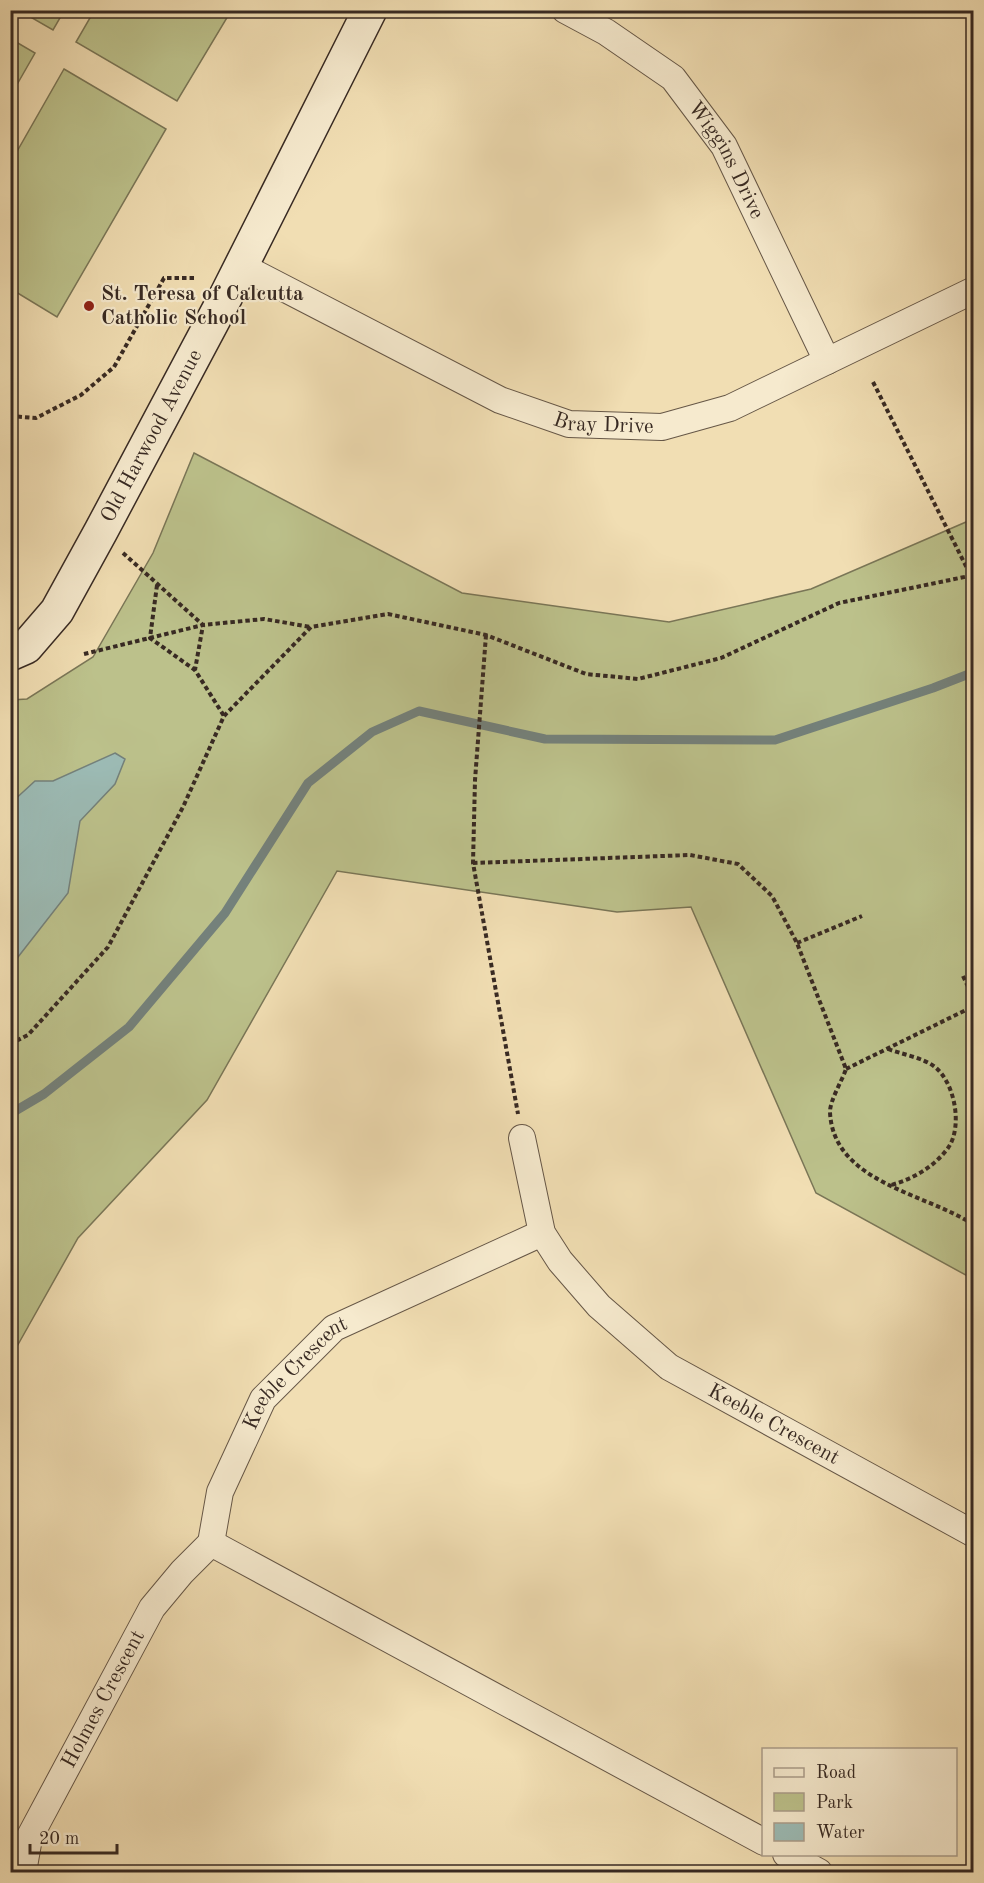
<svg xmlns="http://www.w3.org/2000/svg" width="984" height="1883" font-family="'Old Standard TT',serif">
  <style>
    .green { fill: #bcc18b; stroke: #7a7657; stroke-width: 1.5 }
    .water { fill: #9cbbb5; stroke: #74817b; stroke-width: 1.5 }
    .lines { fill: none; stroke-linecap: round; stroke-linejoin: round }
    .stream { stroke: #74817b; stroke-width: 9 }
    .street-casing { stroke: #665747; stroke-width: 28 }
    .secondary-casing { stroke: #382a23; stroke-width: 36 }
    .path { stroke: #382a23; stroke-width: 4; stroke-dasharray: 4.5 3; stroke-linecap: butt }
    .street { stroke: #f6eace; stroke-width: 26 }
    .secondary { stroke: #f6eace; stroke-width: 33 }
    .poi-dot { fill: #8f2418; stroke: #f6eace; stroke-width: 2 }
    .labels { text-anchor: middle; dominant-baseline: central; stroke-width: 4.5; stroke-linejoin: round; paint-order: stroke }
    .street-label { font-size: 21px; fill: #382a23; stroke: #f6eace }
    .poi-label { font-size: 21px; font-weight: bold; fill: #382a23; stroke: #f6eace; text-anchor: start }
  </style>
  <rect width="100%" height="100%" fill="#f1deb3"/>
  <filter id="stains"><feTurbulence type="fractalNoise" baseFrequency=".00333" numOctaves="4"/><feColorMatrix values="0 0 0 0 .2 0 0 0 0 .09 0 0 0 0 .02 0 0 0 .5 -.17"/></filter>
  <radialGradient id="worn" r=".72"><stop offset=".6" stop-color="#630" stop-opacity="0"/><stop offset="1" stop-color="#630" stop-opacity=".3"/></radialGradient>
  <g class="green">
    <polygon points="20,11 64,11 53,30"/>
    <polygon points="94,11 94,10 231,11 177,101 76,42"/>
    <polygon points="11,39 35,53 11,95"/>
    <polygon points="64,69 166,129 57,317 11,289 11,162"/>
    <polygon points="194,453 462,593 669,622 811,589 973,519 973,1279 816,1193 691,907 617,912 337,871 207,1100 78,1238 11,1357 11,700 27,699 93,657 153,553"/>
  </g>
  <polygon class="water" points="115,753 125,759 115,784 80,821 68,893 11,966 11,803 35,781 53,781"/>
  <g class="lines">
    <polyline class="stream" points="10,1114 44,1094 129,1027 225,913 308,783 372,732 419,711 545,739 775,740 933,688 974,672"/>
    <defs>
      <g id="street">
        <path id="s1" d="M565 10 606 32 673 78 724 146 827 361"/>
        <path id="s2" d="M241 266 500 400 569 424 662 427 730 408 974 290"/>
        <path id="s3" d="M522 1138 542 1233 560 1261 599 1306 669 1367 974 1534"/>
        <polyline points="211,1543 764,1842"/>
        <path id="s4" d="M211 1543 220 1492 263 1399 334 1328 542 1233"/>
        <polyline points="786,1854 819,1872"/>
        <path id="s5" d="M23 1872 29 1838 152 1608 182 1572 211 1543"/>
      </g>
      <g id="secondary">
        <path id="s6" d="M10 654 26 647 57 611 101 531 226 296 370 10"/>
      </g>
    </defs>
    <use href="#street" class="street-casing"/>
    <use href="#secondary" class="secondary-casing"/>
    <g class="path">
      <polyline points="873,382 971,576"/>
      <polyline points="10,416 36,418 81,395 114,367 164,278 195,278"/>
      <polyline points="123,553 203,625 195,670 224,716"/>
      <polyline points="157,585 150,638 195,670"/>
      <polyline points="486,635 475,780 473,863 518,1114"/>
      <polyline points="84,654 203,625 264,619 311,627"/>
      <path d="M473 863 690 855 738 864 772 896 797 943 846 1069C842 1081 830 1100 830 1112 833 1183 926 1193 974 1225"/>
      <polyline points="797,943 862,916"/>
      <polyline points="963,976 974,999"/>
      <polyline points="10,1044 28,1035 108,947 183,807 224,716 311,627 388,614 486,635 586,674 638,679 721,658 839,603 974,575"/>
      <path d="M888 1049C901 1054 924 1058 935 1067 955 1083 963 1127 948 1148 934 1167 913 1179 891 1185"/>
      <polyline points="846,1069 974,1006"/>
    </g>
    <use href="#street" class="street"/>
    <use href="#secondary" class="secondary"/>
  </g>
  <circle class="poi-dot" cx="89" cy="306" r="6"/>
  <g class="labels">
    <g class="street-label">
      <text stroke="none"><textPath href="#s1" startOffset="226">Wiggins Drive</textPath></text>
      <text stroke="none"><textPath href="#s2" startOffset="399">Bray Drive</textPath></text>
      <text stroke="none"><textPath href="#s6" startOffset="264">Old Harwood Avenue</textPath></text>
      <text stroke="none"><textPath href="#s4" startOffset="195">Keeble Crescent</textPath></text>
      <text stroke="none"><textPath href="#s3" startOffset="402">Keeble Crescent</textPath></text>
      <text stroke="none"><textPath href="#s5" startOffset="192">Holmes Crescent</textPath></text>
    </g>
    <g class="poi-label">
      <text x="101" y="294">St. Teresa of Calcutta<tspan x="101" dy="24">Catholic School</tspan></text>
    </g>
  </g>
  <rect width="984" height="1883" fill="none" stroke="#f1deb3" stroke-width="36"/>
  <rect x="12" y="12" width="960" height="1859" fill="none" stroke="#382a23" stroke-width="3"/>
  <rect x="18" y="18" width="948" height="1847" fill="none" stroke="#382a23" stroke-width="1.5"/>
  <rect x="762" y="1748" width="195" height="108" fill="#f6eace" stroke="#aa9d8a" stroke-width="1.5"/>
  <rect x="774" y="1768" width="30" height="9" fill="#f6eace" stroke="#aa9d8a" stroke-width="1.5"/>
  <text x="816" y="1778" font-size="18" fill="#382a23">Road</text>
  <rect x="774" y="1793" width="30" height="18" fill="#bcc18b" stroke="#aa9d8a" stroke-width="1.5"/>
  <text x="816" y="1808" font-size="18" fill="#382a23">Park</text>
  <rect x="774" y="1823" width="30" height="18" fill="#9cbbb5" stroke="#aa9d8a" stroke-width="1.5"/>
  <text x="816" y="1838" font-size="18" fill="#382a23">Water</text>
  <path d="M30 1844v9h87v-9" fill="none" stroke="#382a23" stroke-width="3"/>
  <text x="39" y="1844" font-size="18" fill="#382a23" stroke="#f6eace" stroke-width="4.5" paint-order="stroke">20 m</text>
  <rect width="100%" height="100%" filter="url(#stains)"/>
  <rect width="100%" height="100%" fill="url(#worn)"/>
</svg>
